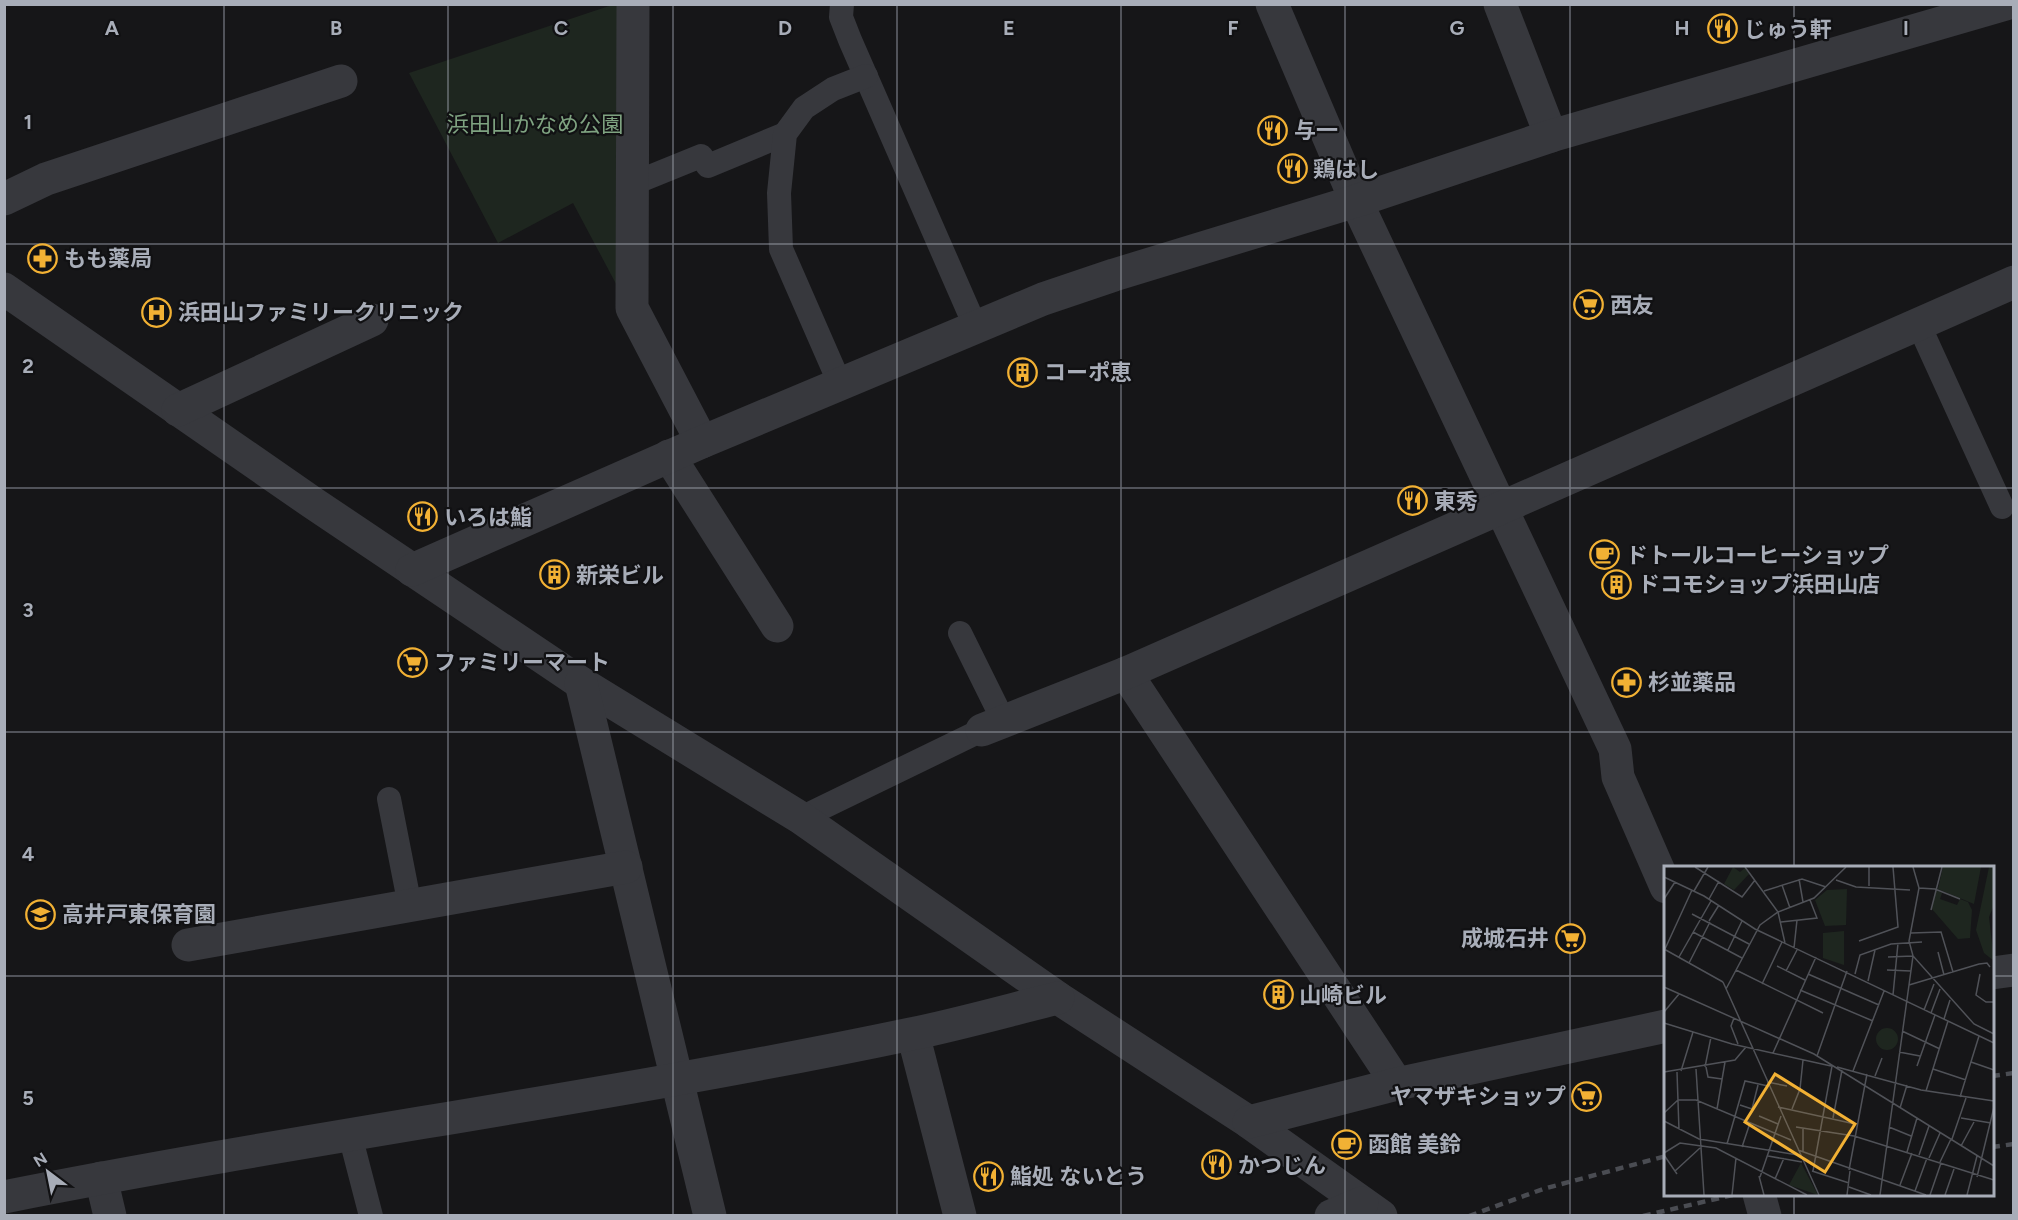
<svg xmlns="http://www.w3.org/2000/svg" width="2018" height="1220" font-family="Figtree,'Noto Sans JP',sans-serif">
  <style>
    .green { fill: #1e261f }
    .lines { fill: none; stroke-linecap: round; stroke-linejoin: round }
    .service { stroke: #37383d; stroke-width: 24 }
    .minor { stroke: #37383d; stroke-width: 33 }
    .tertiary { stroke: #37383d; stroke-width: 33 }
    .rail { stroke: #4a4c52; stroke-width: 4.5; stroke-dasharray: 8 6; stroke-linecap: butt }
    .grid { fill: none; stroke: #a8adb8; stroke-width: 1.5; stroke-opacity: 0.55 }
    .labels { text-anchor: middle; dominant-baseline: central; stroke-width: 4.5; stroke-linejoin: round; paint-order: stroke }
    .poi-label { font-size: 22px; font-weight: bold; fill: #a8adb8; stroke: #111113; text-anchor: start }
    .park-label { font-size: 22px; fill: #7fa381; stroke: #111113 }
    .inset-road { fill: none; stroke: #505258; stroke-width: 1.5 }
    .view { fill: #f2b134; fill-opacity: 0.15; stroke: #f2b134; stroke-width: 3 }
    .inset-edge { fill: none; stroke: #a8adb8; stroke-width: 3 }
    .grid-label { font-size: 20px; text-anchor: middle; font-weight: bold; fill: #a8adb8; stroke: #111113; stroke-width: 4.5; stroke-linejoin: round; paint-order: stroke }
  </style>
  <rect width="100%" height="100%" fill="#161618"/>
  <polygon class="green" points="612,5 626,5 623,297 573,203 498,243 409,73"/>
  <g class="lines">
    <g class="service">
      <polyline points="842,4 841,17 850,40 976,328"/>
      <polyline points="632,184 701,156 708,166 785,134"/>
      <polyline points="1918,323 2002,507"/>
      <polyline points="840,384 781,249 779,193 785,134 804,108 833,89 866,76"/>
      <polyline points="960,633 1004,722"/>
      <polyline points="389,799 410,906"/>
      <polyline points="801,818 982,730"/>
      <polyline points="350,1135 371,1216"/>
    </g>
    <g class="minor">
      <polyline points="633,4 632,308 702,442"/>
      <polyline points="1272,4 1356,201 1615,749 1618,777 1666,887"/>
      <polyline points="1500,4 1551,136"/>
      <polyline points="4,199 46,179 341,81"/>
      <polyline points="4,289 313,503 581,683 801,818 1058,998 1249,1122 1381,1216"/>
      <polyline points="178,410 372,320"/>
      <polyline points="669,456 777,626"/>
      <polyline points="412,570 702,442 1043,299 1114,275 1356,201 1551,136 2006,4"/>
      <polyline points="1126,673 1397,1084"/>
      <polyline points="581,683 710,1216"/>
      <polyline points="982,730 1126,673 2014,282"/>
      <polyline points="188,945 626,867"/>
      <polyline points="913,1034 960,1216"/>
      <polyline points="101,1178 110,1216"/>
      <polyline points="1759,1194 1765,1216"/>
      <path d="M4 1197C306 1137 611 1097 911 1034 960 1024 1009 1010 1058 998"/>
      <polyline points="1331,1216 1362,1203"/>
    </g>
    <g class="tertiary">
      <polyline points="1992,973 2014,970"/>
      <polyline points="1249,1122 1397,1084 1666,1026"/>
    </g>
    <g class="rail">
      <polyline points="1992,1076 2014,1073"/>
      <polyline points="1992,1147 2014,1144"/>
      <polyline points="1469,1216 1543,1189 1666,1156"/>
      <polyline points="1643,1216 1737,1194"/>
    </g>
  </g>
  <path class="grid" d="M224 4V1216M448 4V1216M673 4V1216M897 4V1216M1121 4V1216M1345 4V1216M1570 4V1216M1794 4V868M4 244H2014M4 488H2014M4 732H2014M4 976H1666M1992 976H2014M1794 1194V1216"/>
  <defs>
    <symbol id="restaurant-ring" viewBox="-11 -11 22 22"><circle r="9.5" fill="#111113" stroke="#f2b134" stroke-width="1.5"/><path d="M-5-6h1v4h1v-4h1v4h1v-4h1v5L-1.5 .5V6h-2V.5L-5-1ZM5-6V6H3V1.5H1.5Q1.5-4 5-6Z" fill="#f2b134"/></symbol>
    <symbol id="pharmacy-ring" viewBox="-11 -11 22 22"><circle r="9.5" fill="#111113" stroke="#f2b134" stroke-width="1.5"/><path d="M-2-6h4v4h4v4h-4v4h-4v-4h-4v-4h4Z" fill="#f2b134"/></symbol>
    <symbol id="supermarket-ring" viewBox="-11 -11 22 22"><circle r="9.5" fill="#111113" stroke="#f2b134" stroke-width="1.5"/><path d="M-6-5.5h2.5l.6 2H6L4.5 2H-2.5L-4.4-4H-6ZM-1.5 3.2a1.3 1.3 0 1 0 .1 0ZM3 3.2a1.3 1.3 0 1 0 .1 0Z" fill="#f2b134"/></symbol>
    <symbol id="hospital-ring" viewBox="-11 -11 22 22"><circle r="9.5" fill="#111113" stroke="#f2b134" stroke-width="1.5"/><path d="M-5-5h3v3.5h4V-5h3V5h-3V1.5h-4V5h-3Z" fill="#f2b134"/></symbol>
    <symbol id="building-ring" viewBox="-11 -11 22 22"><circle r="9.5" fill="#111113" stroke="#f2b134" stroke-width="1.5"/><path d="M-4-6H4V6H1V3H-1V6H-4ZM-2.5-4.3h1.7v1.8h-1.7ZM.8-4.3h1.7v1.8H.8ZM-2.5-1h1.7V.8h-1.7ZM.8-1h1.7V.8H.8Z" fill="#f2b134"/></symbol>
    <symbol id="cafe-ring" viewBox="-11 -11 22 22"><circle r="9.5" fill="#111113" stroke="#f2b134" stroke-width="1.5"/><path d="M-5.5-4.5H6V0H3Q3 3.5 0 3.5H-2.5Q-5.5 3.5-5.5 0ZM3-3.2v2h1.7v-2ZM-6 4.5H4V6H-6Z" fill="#f2b134"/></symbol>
    <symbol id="school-ring" viewBox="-11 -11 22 22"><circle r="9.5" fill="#111113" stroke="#f2b134" stroke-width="1.5"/><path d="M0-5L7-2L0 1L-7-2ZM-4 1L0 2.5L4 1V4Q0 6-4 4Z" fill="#f2b134"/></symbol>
  </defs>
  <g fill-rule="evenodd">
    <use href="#restaurant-ring" x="1706" y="12" width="33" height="33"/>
    <use href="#restaurant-ring" x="1256" y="114" width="33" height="33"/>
    <use href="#restaurant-ring" x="1276" y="152" width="33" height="33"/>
    <use href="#pharmacy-ring" x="26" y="242" width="33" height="33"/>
    <use href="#supermarket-ring" x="1572" y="288" width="33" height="33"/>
    <use href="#hospital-ring" x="140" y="296" width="33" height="33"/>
    <use href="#building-ring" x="1006" y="356" width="33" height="33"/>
    <use href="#restaurant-ring" x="1396" y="484" width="33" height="33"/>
    <use href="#restaurant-ring" x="406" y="500" width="33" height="33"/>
    <use href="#cafe-ring" x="1588" y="538" width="33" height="33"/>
    <use href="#building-ring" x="538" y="558" width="33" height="33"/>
    <use href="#building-ring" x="1600" y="568" width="33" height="33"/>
    <use href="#supermarket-ring" x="396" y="646" width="33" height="33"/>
    <use href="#pharmacy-ring" x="1610" y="666" width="33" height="33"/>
    <use href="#school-ring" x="24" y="898" width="33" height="33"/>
    <use href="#supermarket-ring" x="1554" y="922" width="33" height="33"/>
    <use href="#building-ring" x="1262" y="978" width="33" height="33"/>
    <use href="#supermarket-ring" x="1570" y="1080" width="33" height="33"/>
    <use href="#cafe-ring" x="1330" y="1128" width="33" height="33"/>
    <use href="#restaurant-ring" x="1200" y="1148" width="33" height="33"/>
    <use href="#restaurant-ring" x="972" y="1160" width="33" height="33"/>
  </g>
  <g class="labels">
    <g class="poi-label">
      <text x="1744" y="29">じゅう軒</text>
      <text x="1294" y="130">与一</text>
      <text x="1313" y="169">鶏はし</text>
      <text x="64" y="258">もも薬局</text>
      <text x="1610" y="305">西友</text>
      <text x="178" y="312">浜田山ファミリークリニック</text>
      <text x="1044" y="372">コーポ恵</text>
      <text x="1434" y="501">東秀</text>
      <text x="444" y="517">いろは鮨</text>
      <text x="1626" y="555">ドトールコーヒーショップ</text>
      <text x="576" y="575">新栄ビル</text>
      <text x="1638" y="584">ドコモショップ浜田山店</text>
      <text x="434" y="662">ファミリーマート</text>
      <text x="1648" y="682">杉並薬品</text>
      <text x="62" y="914">高井戸東保育園</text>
      <text x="1549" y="938" text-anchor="end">成城石井</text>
      <text x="1299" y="995">山崎ビル</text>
      <text x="1566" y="1096" text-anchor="end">ヤマザキショップ</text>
      <text x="1368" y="1144">函館 美鈴</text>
      <text x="1238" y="1165">かつじん</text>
      <text x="1010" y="1176">鮨処 ないとう</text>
    </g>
    <g class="park-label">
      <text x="535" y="124">浜田山かなめ公園</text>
    </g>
  </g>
  <g transform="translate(1664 866)">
    <rect width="330" height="330" fill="#161618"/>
    <path d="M69 1 76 6 81 2 85 8 70 24 60 18ZM279 1H317L310 38 274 23ZM325 1H330V39L325 51 330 95 320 87 312 64ZM183 23 182 59 161 60 151 34 163 24ZM272 24 278 27 276 33 293 39 296 33 304 36 308 44 306 72 294 73 268 43ZM180 65V99L159 92V67ZM212 173a11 11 0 1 1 22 0a11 11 0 1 1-22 0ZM137 297 154 329 125 319Z" fill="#1e261f"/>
    <path class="inset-road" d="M31 1 78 31 91 14M81 1 114 46 121 77M205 1V20M249 1 255 22 245 75 249 90 310 158 330 168M0 11 40 30 91 63 330 177M135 13 139 36M172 14 192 21 246 24M118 19 126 42M255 22 271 23 296 33M30 25 44 1M100 25 138 13 162 21M0 33 11 16M45 33 55 15M267 44 278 1M28 48 85 78M45 55 55 39M117 56 153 52 146 34M29 66 78 92M247 67 277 66 289 106M195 75 234 61 229 1M130 82 133 54M0 83 59 116M1 83 28 24M64 84 78 55M274 86 280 109M15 91 47 35M224 91 249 90M25 97 46 56M113 100 141 114M72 104 159 147M223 104 247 105M122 105 133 84M144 108 215 139M191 108 196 89 227 78 258 76M316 108 312 129 322 136H330M204 115 211 84M59 116 155 329M98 118 118 76M245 119 315 98 323 97 326 101M0 121 150 188 330 300M62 123 96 59 114 46 150 32 182 1M136 124 209 155M229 129 234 77M260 144 270 118M0 146 15 128M267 147 276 123M70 152 67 160 74 178M280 153 286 134M0 157 68 178 167 200M238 165 276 183M235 186 256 190M109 187 152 91M153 190 183 105M307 196 330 204M253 200 271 149M41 201 47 171M42 201 44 211 58 213M173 201 257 224 330 235M32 203 40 329M269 203 302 214M17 205 29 166M189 205 220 125M0 206 71 194 82 181M13 206 15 264M211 210 218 192M103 216 123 220M262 225 284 155M296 231 315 170M76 239 88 243 94 219M114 241 191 258M236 242 243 219M53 243 61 196M128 243 136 223 139 194M0 247 14 234H32L127 274M95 250 114 258M169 252 178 204M297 252 327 257M0 255 35 273 134 289M132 261 190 270 330 314M225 261 247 270M139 263V286M288 273 302 232M63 278 81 215 104 220M297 280 310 256M78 281 86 257M134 284 262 329M243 286 253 252M0 287 16 277 52 282 143 329M0 289 13 308M255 289 265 260M104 290 138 296M265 292 276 267M276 296 287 273M185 304 203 208M11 305 36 282M148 305 185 317M149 305 168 200M95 310 100 329M96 311 117 250M313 311 330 241M111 313 120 292M236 319 248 287M185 321 207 329M251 325 263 292M68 329 72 292M183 329 186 305M216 329 249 90M266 329 277 297M281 329 290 303M303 329 313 290"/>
    <path class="view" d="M111 208 191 258 161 306 81 256Z"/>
    <rect width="330" height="330" class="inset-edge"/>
  </g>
  <g class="grid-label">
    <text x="112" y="35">A</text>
    <text x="336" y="35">B</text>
    <text x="561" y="35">C</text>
    <text x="785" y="35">D</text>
    <text x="1009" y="35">E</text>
    <text x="1233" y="35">F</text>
    <text x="1457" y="35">G</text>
    <text x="1682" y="35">H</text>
    <text x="1906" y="35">I</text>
    <text x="28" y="129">1</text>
    <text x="28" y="373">2</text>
    <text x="28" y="617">3</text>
    <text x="28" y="861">4</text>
    <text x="28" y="1105">5</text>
  </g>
  <rect width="2018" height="1220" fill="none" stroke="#a8adb8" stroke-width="12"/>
  <g transform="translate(48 1172) rotate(328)" stroke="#111113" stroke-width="4.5" paint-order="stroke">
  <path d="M0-4.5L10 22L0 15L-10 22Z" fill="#a8adb8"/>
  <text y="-9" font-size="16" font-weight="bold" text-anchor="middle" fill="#a8adb8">N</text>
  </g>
</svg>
